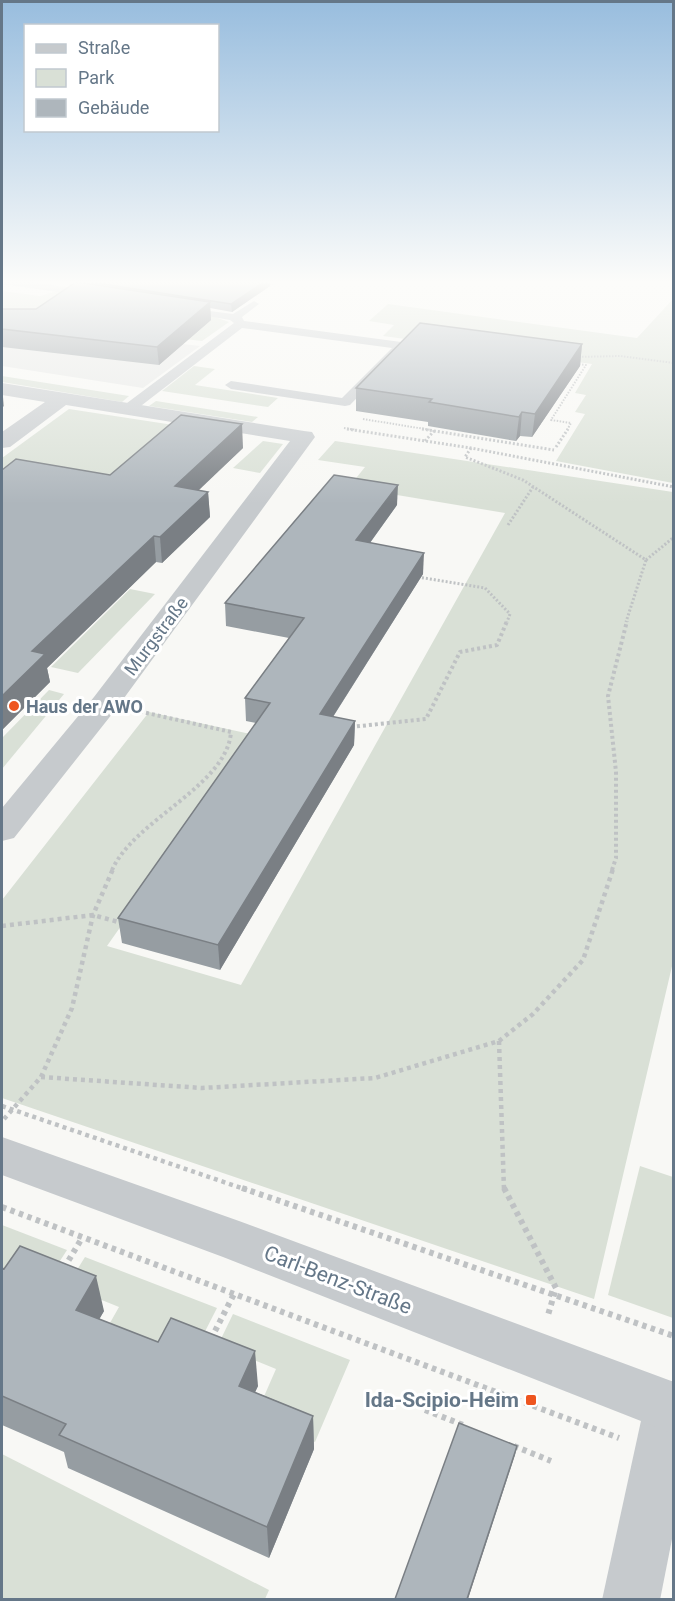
<svg xmlns="http://www.w3.org/2000/svg" width="675" height="1601" font-family="Roboto,sans-serif">
  <style>
    .built { fill: #e6e7e6 }
    .green { fill: #d9e0d6 }
    .lines { fill: none; stroke-linecap: round; stroke-linejoin: round }
    .path-far4 { stroke: #bfc2c4; stroke-width: 2; stroke-dasharray: 1.5 1.5; stroke-linecap: butt }
    .path-far3 { stroke: #bfc2c4; stroke-width: 3; stroke-dasharray: 2 2; stroke-linecap: butt }
    .path-far2 { stroke: #bfc2c4; stroke-width: 4; stroke-dasharray: 3 3; stroke-linecap: butt }
    .path-far1 { stroke: #bfc2c4; stroke-width: 4.5; stroke-dasharray: 4 4; stroke-linecap: butt }
    .path { stroke: #bfc2c4; stroke-width: 6; stroke-dasharray: 4.5 4.5; stroke-linecap: butt }
    .service { fill: #c6cacd; fill-rule: evenodd }
    .minor { fill: #c6cacd; fill-rule: evenodd }
    .tertiary { fill: #c6cacd; fill-rule: evenodd }
    .wall { fill: #969da2 }
    .shaded-wall { fill: #7a7f84 }
    .building { fill: #aeb6bc; stroke: #7a7f84; stroke-width: 1.5 }
    .poi-dot { fill: #ee551f; stroke: #fff; stroke-width: 2 }
    .labels { text-anchor: middle; dominant-baseline: central; stroke-width: 6; stroke-linejoin: round; paint-order: stroke }
    .street-label { font-size: 18px; fill: #657788; stroke: #fff }
    .poi-label { font-size: 18px; font-weight: bold; fill: #657788; stroke: #fff; text-anchor: start }
    .near-street-label { font-size: 21px; fill: #657788; stroke: #fff }
    .near-poi-label { font-size: 21px; font-weight: bold; fill: #657788; stroke: #fff; text-anchor: end }
  </style>
  <rect width="100%" height="100%" fill="#f8f8f5"/>
  <polygon class="built" points="2,323 200,346 143,388 2,366"/>
  <g class="green">
    <polygon points="2,291 40,296 57,291 215,317 229,322 202,341 2,318"/>
    <polygon points="673,299 673,483 556,461 585,414 575,412 586,395 575,393 592,364 383,336 394,325 369,321 388,304 637,338"/>
    <polygon points="194,366 215,369 195,385 278,398 268,407 162,391"/>
    <polygon points="2,376 129,396 122,402 2,382"/>
    <polygon points="156,401 258,417 252,422 149,406"/>
    <polygon points="69,409 180,426 98,496 2,480 2,458"/>
    <polygon points="263,441 283,444 260,473 233,468"/>
    <polygon points="335,441 673,492 673,962 594,1299 2,1098 2,900 149,712 255,735 107,946 241,985 505,513 349,487 365,467 318,460"/>
    <polygon points="130,589 155,594 78,673 51,667"/>
    <polygon points="49,690 64,694 2,769 2,738"/>
    <polygon points="640,1166 673,1177 673,1318 608,1295"/>
    <polygon points="2,1225 67,1250 47,1281 2,1293"/>
    <polygon points="85,1257 217,1308 194,1353 98,1344 119,1307 67,1286"/>
    <polygon points="233,1314 350,1360 315,1442 255,1417 276,1369 218,1345"/>
    <polygon points="2,1454 269,1590 265,1599 2,1599"/>
  </g>
  <g class="lines">
    <g class="path-far4">
      <polyline points="267,284 272,285 278,280"/>
      <polyline points="576,357 620,356 674,363"/>
      <polyline points="363,419 431,430"/>
      <polyline points="344,428 357,430"/>
      <polyline points="567,430 571,423 551,420 586,365 576,364"/>
    </g>
    <g class="path-far3">
      <polyline points="347,429 471,448 674,487"/>
      <polyline points="422,429 554,450"/>
      <polyline points="425,441 435,430"/>
      <polyline points="556,447 568,429"/>
      <polyline points="471,448 465,457 523,480 646,560 626,622"/>
      <polyline points="508,525 533,487"/>
      <polyline points="646,560 674,537"/>
      <polyline points="418,577 485,588 510,614 507,622"/>
    </g>
    <g class="path-far2">
      <polyline points="351,727 426,719 460,652 497,645 507,621"/>
      <path d="M112 870C135 819 227 786 231 732L138 711"/>
      <polyline points="612,870 616,858 616,772 608,696 627,621"/>
    </g>
    <g class="path-far1">
      <polyline points="2,926 93,915 122,923"/>
      <polyline points="499,1041 504,1190"/>
      <polyline points="41,1077 72,1008 93,915 113,869"/>
      <polyline points="2,1106 247,1190"/>
      <polyline points="4,1119 41,1077 202,1088 375,1078 499,1041 533,1014 583,960 613,869"/>
    </g>
    <g class="path">
      <polyline points="242,1188 674,1336"/>
      <polyline points="504,1188 556,1288 548,1315"/>
      <polyline points="2,1207 619,1438"/>
      <polyline points="64,1268 82,1238"/>
      <polyline points="211,1339 234,1294"/>
      <polyline points="425,1410 463,1425"/>
      <polyline points="514,1446 551,1461"/>
    </g>
    <g class="service">
      <polygon points="2,280 18,280 92,291 97,294 92,297 2,284"/>
      <polygon points="254,301 259,304 242,317 244,321 401,342 407,346 350,405 345,406 231,389 225,385 231,381 342,398 392,348 242,328 133,412 123,412 121,409 123,406 234,323 230,320 178,311 178,307 233,314"/>
    </g>
    <g class="minor">
      <polygon points="2,383 304,431 312,432 315,437 116,709 14,838 2,841 2,808 94,697 290,441 66,405 10,447 2,448 2,432 45,402 2,395"/>
      <polygon points="670,1381 674,1382 674,1529 660,1600 602,1600 644,1407 652,1389"/>
    </g>
    <polygon class="tertiary" points="2,1137 239,1221 674,1382 674,1434 223,1257 2,1175"/>
  </g>
  <g class="wall">
    <polygon points="91,282 270,286 232,312 210,308 211,320 159,365 2,347 2,309 36,309 91,284"/>
    <polygon points="582,344 580,366 532,437 520,436 516,441 428,426 428,422 356,411 356,388"/>
    <polygon points="243,448 198,490 208,492 210,517 162,563 156,562 47,668 50,682 2,730 110,475"/>
    <polygon points="397,505 370,543 423,574 333,717 355,721 354,745 220,970 122,943 118,918 256,723 246,721 245,698 289,638 226,626 225,603"/>
    <polygon points="2,1268 104,1311 99,1319 258,1386 255,1392 313,1416 314,1449 269,1558 68,1468 64,1452 2,1425"/>
  </g>
  <g class="shaded-wall">
    <polygon points="267,280 270,280 270,286 232,312 231,304"/>
    <polygon points="210,302 211,320 159,365 157,347"/>
    <polygon points="582,344 580,366 532,437 535,414"/>
    <polygon points="2,388 4,406 2,408"/>
    <polygon points="522,412 520,436 516,441 519,417"/>
    <polygon points="242,424 243,448 177,511 175,486"/>
    <polygon points="398,485 397,505 356,562 356,540"/>
    <polygon points="208,492 210,517 162,563 160,537"/>
    <polygon points="154,536 156,562 47,668 50,682 2,730 2,696 32,651"/>
    <polygon points="424,553 423,574 320,737 320,714"/>
    <polygon points="355,721 354,745 220,970 218,945"/>
    <polygon points="96,1276 104,1311 85,1344 76,1310"/>
    <polygon points="255,1351 258,1386 242,1420 239,1386"/>
    <polygon points="313,1416 314,1449 269,1558 267,1527"/>
    <polygon points="517,1446 515,1455 468,1599 467,1599"/>
  </g>
  <g class="building">
    <polygon points="94,280 267,280 231,304 91,282"/>
    <polygon points="76,282 210,302 157,347 2,329 2,309 36,309"/>
    <polygon points="420,323 582,344 535,414 522,412 519,417 429,402 432,399 356,388"/>
    <polygon points="181,415 242,424 175,486 208,492 160,537 154,536 32,651 45,654 2,696 2,470 16,459 110,475"/>
    <polygon points="334,475 398,485 356,540 424,553 320,714 355,721 218,945 118,918 270,703 245,698 304,618 225,603"/>
    <polygon points="20,1246 96,1276 76,1310 158,1342 171,1318 255,1351 239,1386 313,1416 267,1527 59,1435 66,1424 2,1396 2,1268 4,1269"/>
    <polygon points="459,1423 517,1446 467,1599 395,1599"/>
  </g>
  <linearGradient id="sky" x2="0" y2="1"><stop stop-color="#98bdde"/><stop offset="0.56" stop-color="#fcfcfa"/><stop offset="1" stop-color="#fcfcfa" stop-opacity="0"/></linearGradient>
  <rect width="675" height="504" fill="url(#sky)"/>
  <g class="poi-dot">
    <circle cx="14" cy="706" r="6"/>
    <rect x="525" y="1394" width="12" height="12" rx="3"/>
  </g>
  <g class="labels">
    <g class="street-label">
      <text transform="translate(156 636) rotate(-53)">Murgstraße</text>
    </g>
    <g class="poi-label">
      <text x="26" y="706">Haus der AWO</text>
    </g>
    <g class="near-street-label">
      <text transform="translate(338 1280) rotate(21)">Carl-Benz-Straße</text>
    </g>
    <g class="near-poi-label">
      <text x="519" y="1400">Ida-Scipio-Heim</text>
    </g>
  </g>
  <rect width="675" height="1601" fill="none" stroke="#657788" stroke-width="6"/>
  <rect x="24" y="24" width="195" height="108" fill="#ffffff" stroke="#c1c9cf" stroke-width="1.5"/>
  <rect x="36" y="44" width="30" height="9" fill="#c6cacd" stroke="#c1c9cf" stroke-width="1.5"/>
  <text x="78" y="54" font-size="18" fill="#657788">Straße</text>
  <rect x="36" y="69" width="30" height="18" fill="#d9e0d6" stroke="#c1c9cf" stroke-width="1.5"/>
  <text x="78" y="84" font-size="18" fill="#657788">Park</text>
  <rect x="36" y="99" width="30" height="18" fill="#aeb6bc" stroke="#c1c9cf" stroke-width="1.5"/>
  <text x="78" y="114" font-size="18" fill="#657788">Gebäude</text>
</svg>
